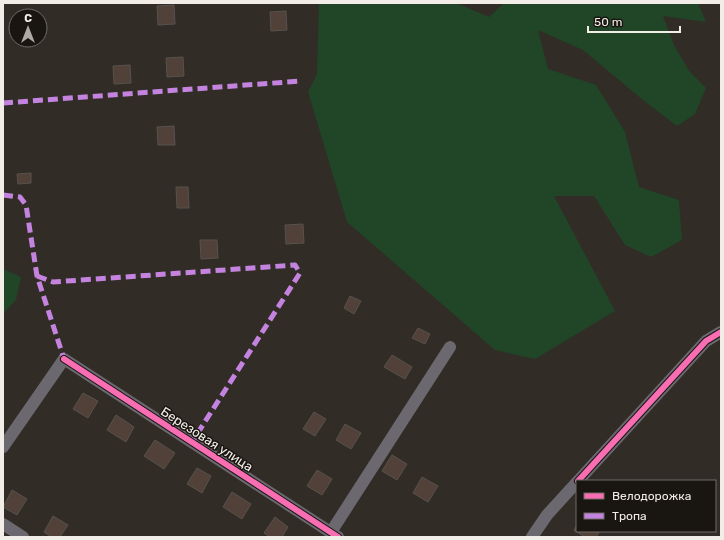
<svg xmlns="http://www.w3.org/2000/svg" width="724" height="540" font-family="Rubik,sans-serif">
  <style>
    .green { fill: #204627 }
    .building { fill: #514138; stroke: #57524e }
    .lines { fill: none; stroke-linecap: round; stroke-linejoin: round }
    .minor { stroke: #6c6870; stroke-width: 12 }
    .quiet { stroke: #c483df; stroke-width: 5; stroke-dasharray: 10 5; stroke-linecap: butt }
    .cycleway-casing { stroke: #191511; stroke-width: 8 }
    .cycleway { stroke: #f96db3; stroke-width: 6 }
    .labels { text-anchor: middle; dominant-baseline: central; stroke-width: 3; stroke-linejoin: round; paint-order: stroke }
    .street-label { font-size: 13px; fill: #f3ede7; stroke: #191511 }
  </style>
  <rect width="100%" height="100%" fill="#312c26"/>
  <g class="green">
    <polygon points="319,3 456,3 489,17 504,3 698,3 706,22 663,16 674,45 689,71 706,88 695,114 677,126 643,100 583,50 538,30 548,69 596,85 625,132 639,187 679,200 682,240 651,257 625,245 594,196 554,196 615,311 535,359 495,350 347,222 308,92 317,74"/>
    <polygon points="3,269 21,277 16,300 3,314"/>
  </g>
  <g class="building">
    <polygon points="174,5 175,24 158,25 157,6"/>
    <polygon points="286,11 287,30 271,31 270,12"/>
    <polygon points="183,57 184,76 167,77 166,58"/>
    <polygon points="130,65 131,83 114,84 113,66"/>
    <polygon points="174,126 175,145 158,145 157,127"/>
    <polygon points="31,173 31,183 18,184 17,174"/>
    <polygon points="176,187 188,187 189,208 177,208"/>
    <polygon points="303,224 304,243 286,244 285,225"/>
    <polygon points="200,240 217,240 218,258 201,259"/>
    <polygon points="350,296 361,301 354,314 344,308"/>
    <polygon points="418,328 430,334 425,344 412,338"/>
    <polygon points="392,355 412,367 405,379 384,367"/>
    <polygon points="83,393 98,401 88,418 73,409"/>
    <polygon points="314,412 326,419 315,436 303,429"/>
    <polygon points="116,415 134,427 126,442 107,430"/>
    <polygon points="345,424 361,433 351,449 336,440"/>
    <polygon points="155,440 175,453 164,469 144,456"/>
    <polygon points="392,455 407,464 397,480 382,471"/>
    <polygon points="197,468 211,476 202,493 187,484"/>
    <polygon points="317,470 332,479 322,495 307,486"/>
    <polygon points="422,477 438,486 428,502 413,493"/>
    <polygon points="12,490 27,499 17,515 3,507"/>
    <polygon points="232,492 251,504 242,519 223,507"/>
    <polygon points="53,516 68,525 60,537 51,537 44,532"/>
    <polygon points="275,517 288,527 282,537 270,537 264,533"/>
    <polygon points="577,525 577,531 600,531 596,537 585,537 574,530"/>
  </g>
  <g class="lines">
    <g class="minor">
      <polyline points="3,447 64,359 338,537"/>
      <polyline points="578,481 706,341 721,332"/>
      <polyline points="3,524 23,537"/>
      <polyline points="331,532 450,347"/>
      <polyline points="532,537 547,515 577,482"/>
    </g>
    <g class="quiet">
      <polyline points="3,103 301,81"/>
      <polyline points="3,195 20,197 26,205 37,276 64,359"/>
      <polyline points="37,276 53,282 295,265 300,273 192,442"/>
    </g>
    <defs>
      <g id="cycleway">
        <polyline points="64,359 338,537"/>
        <polyline points="578,481 706,341 721,332"/>
      </g>
    </defs>
    <use href="#cycleway" class="cycleway-casing"/>
    <use href="#cycleway" class="cycleway"/>
  </g>
  <g class="labels">
    <g class="street-label">
      <text transform="translate(207 439) rotate(33)">Березовая улица</text>
    </g>
  </g>
  <rect width="724" height="540" fill="none" stroke="#f3ede7" stroke-width="8"/>
  <rect x="576" y="480" width="140" height="52" fill="#191511" stroke="#706b67"/>
  <rect x="584" y="493" width="20" height="6" fill="#f96db3" stroke="#706b67"/>
  <text x="612" y="500" font-size="12" fill="#f3ede7">Велодорожка</text>
  <rect x="584" y="513" width="20" height="6" fill="#c483df" stroke="#706b67"/>
  <text x="612" y="520" font-size="12" fill="#f3ede7">Тропа</text>
  <g transform="translate(28 28)"><circle r="19" fill="#191511" stroke="#706b67"/>
  <path d="M0-3L7 15L0 10L-7 15Z" fill="#afa9a3"/>
  <text y="-6" font-size="11" font-weight="bold" text-anchor="middle" fill="#f3ede7">С</text>
  </g>
  <path d="M588 26v6h92v-6" fill="none" stroke="#f3ede7" stroke-width="2"/>
  <text x="594" y="26" font-size="12" fill="#f3ede7" stroke="#191511" stroke-width="3" paint-order="stroke">50 m</text>
</svg>
